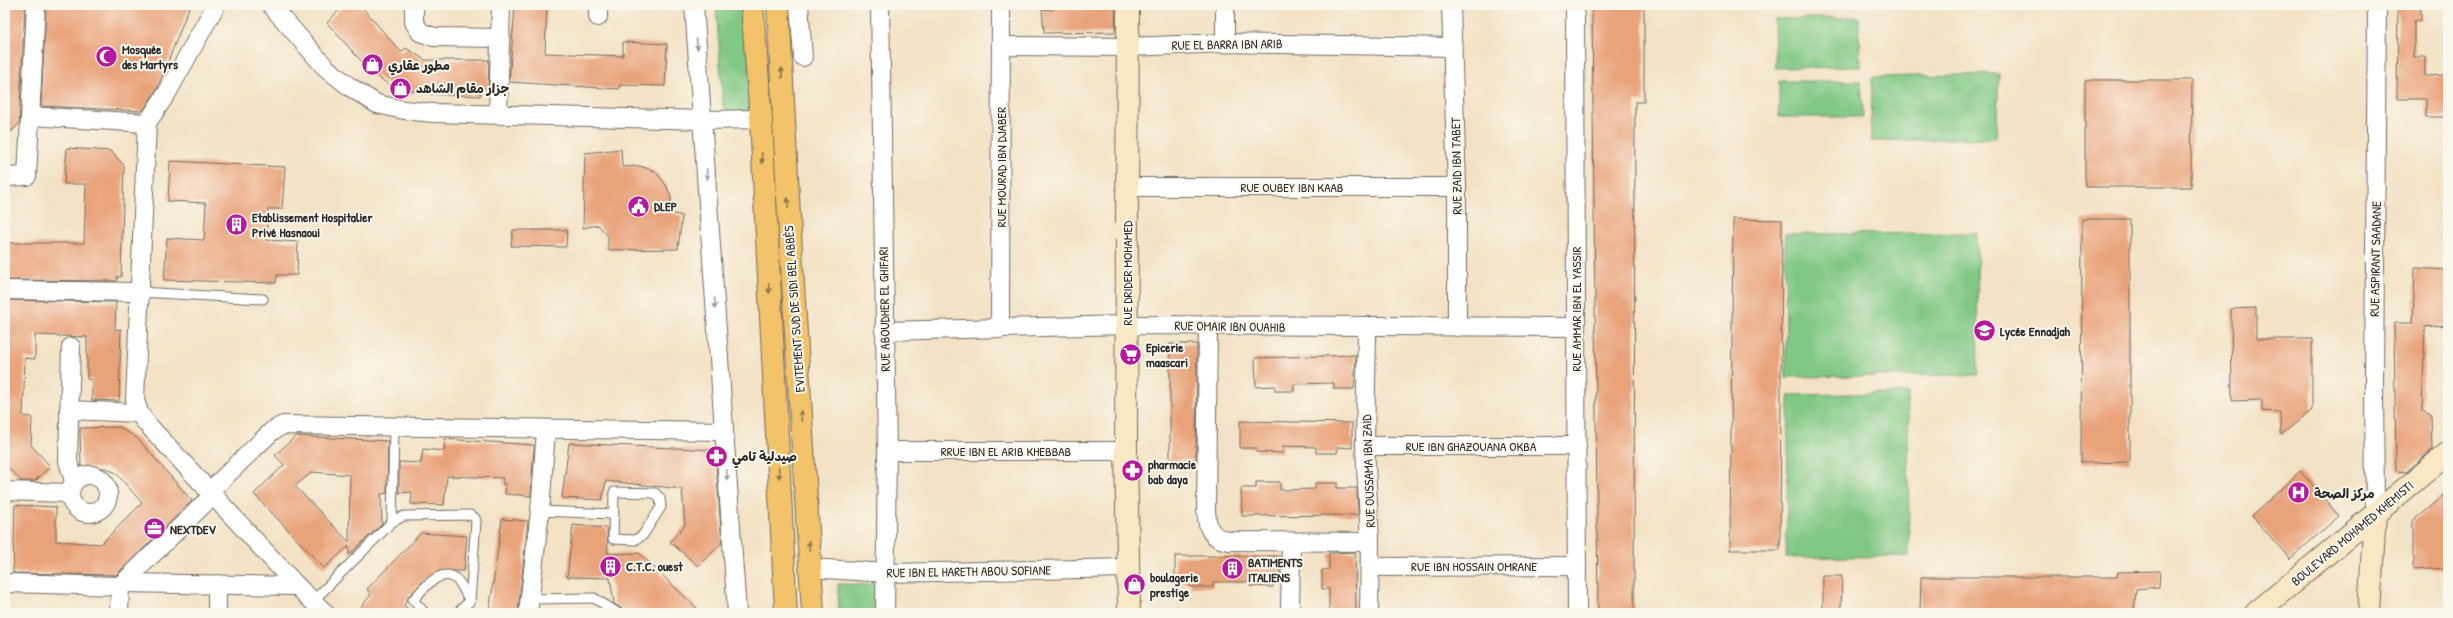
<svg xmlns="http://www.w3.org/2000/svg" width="2453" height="618" font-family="'Patrick Hand','Playpen Sans Arabic',sans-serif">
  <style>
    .green { fill: #81c884; stroke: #567a58 }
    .building { fill: #e9a37a; fill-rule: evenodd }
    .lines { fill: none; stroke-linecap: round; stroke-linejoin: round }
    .lane-casing { stroke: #716b61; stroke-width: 11 }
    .street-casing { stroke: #716b61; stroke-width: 20 }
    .secondary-casing { stroke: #716b61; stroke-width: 24 }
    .highway-casing { stroke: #716b61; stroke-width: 24 }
    .lane { stroke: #fff; stroke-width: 9 }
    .street { stroke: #fff; stroke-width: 18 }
    .secondary { stroke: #fae7c3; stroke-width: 22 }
    .highway { stroke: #f2c36a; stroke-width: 22 }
    .oneway { fill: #a0a0a0 }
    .oneway2 { fill: #8e774a }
    .labels { text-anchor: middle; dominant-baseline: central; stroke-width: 4; stroke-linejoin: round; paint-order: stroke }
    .street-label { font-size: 13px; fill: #2b2b2b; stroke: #fbf7ec }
    .poi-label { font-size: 13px; font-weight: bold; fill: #2b2b2b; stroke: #fbf7ec; text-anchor: start }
  </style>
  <rect width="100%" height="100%" fill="#fbf7ec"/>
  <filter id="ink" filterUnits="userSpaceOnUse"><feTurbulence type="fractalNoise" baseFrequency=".025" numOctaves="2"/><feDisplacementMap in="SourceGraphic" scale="8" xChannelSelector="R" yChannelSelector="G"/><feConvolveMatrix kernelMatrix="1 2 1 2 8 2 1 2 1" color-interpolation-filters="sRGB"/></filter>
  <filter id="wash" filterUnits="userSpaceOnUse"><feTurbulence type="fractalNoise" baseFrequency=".012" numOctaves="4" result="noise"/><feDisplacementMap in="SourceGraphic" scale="16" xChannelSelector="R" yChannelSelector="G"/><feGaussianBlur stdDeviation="0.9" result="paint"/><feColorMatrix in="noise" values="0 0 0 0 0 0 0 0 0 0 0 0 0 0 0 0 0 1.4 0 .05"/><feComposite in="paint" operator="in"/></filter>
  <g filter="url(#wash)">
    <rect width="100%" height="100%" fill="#f3e2c5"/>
    <g class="green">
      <polygon points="716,5 747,5 751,107 743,113 731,114 723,106"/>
      <polygon points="1859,17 1860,67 1775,68 1774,19"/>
      <polygon points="1999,74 1996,138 1871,141 1872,77"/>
      <polygon points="1779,81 1861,81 1863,117 1779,117"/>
      <polygon points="1977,233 1978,375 1786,377 1785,234"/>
      <polygon points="1908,393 1909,556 1786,558 1789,395"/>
      <polygon points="838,584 883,585 883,613 839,613"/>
    </g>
    <g id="blocks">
      <g class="building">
        <polygon points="5,5 25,5 19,124 5,138"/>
        <polygon points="46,5 190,5 158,87 143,111 41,106"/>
        <polygon points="344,5 360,5 401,52 406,48 425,60 489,60 488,88 481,88 480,96 432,94 394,88 372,73 327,23"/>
        <polygon points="515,5 547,5 545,53 623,56 623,42 667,44 665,86 620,85 619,89 509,82"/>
        <polygon points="1054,5 1116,5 1115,32 1044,33 1042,9 1053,10"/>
        <polygon points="1592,5 1644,5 1644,102 1635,102 1634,613 1598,613"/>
        <polygon points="2398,5 2421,5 2421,21 2414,21 2414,57 2425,57 2425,76 2448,75 2448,117 2426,117 2426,99 2397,99"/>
        <polygon points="2085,80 2192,80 2191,187 2085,187"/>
        <polygon points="67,148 110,151 124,165 121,277 117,277 117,281 5,280 5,243 84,243 86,184 64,184"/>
        <polygon points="621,149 622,167 640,166 655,171 666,185 671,197 671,213 682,216 678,249 608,250 608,236 598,225 583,228 585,153"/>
        <polygon points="170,161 285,167 282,209 268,209 266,240 298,242 297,275 277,275 276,283 164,280 167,238 204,240 206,203 168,201"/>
        <polygon points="1733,219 1782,220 1780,550 1730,550"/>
        <polygon points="2082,219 2130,219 2130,462 2081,463"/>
        <polygon points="513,230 567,230 566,247 511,246"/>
        <polygon points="2415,268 2448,270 2448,325 2425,327 2422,410 2431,414 2432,450 2406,472 2396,471 2394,323 2413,323"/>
        <polygon points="5,300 116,302 115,330 121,329 119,401 92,400 92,380 87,379 87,337 35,335 35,359 25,358 23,416 32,417 31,445 50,466 35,481 21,481 5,464"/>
        <polygon points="2256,308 2256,339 2312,339 2312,410 2281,435 2280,412 2262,411 2262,400 2232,401 2231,309"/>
        <polygon points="1170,344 1197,344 1196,460 1170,460"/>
        <polygon points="1356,355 1354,389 1334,389 1334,383 1294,384 1294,391 1275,391 1275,386 1256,387 1255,358"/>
        <polygon points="1240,421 1352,423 1352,448 1338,447 1337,453 1316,453 1316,447 1283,446 1283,453 1256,452 1257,448 1240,448"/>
        <polygon points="119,427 138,439 192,501 116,575 13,573 15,505 56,507 56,541 101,544 142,503 116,473 105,468 81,468 80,428"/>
        <path d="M296 436 388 441 387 493 381 494 382 524 349 555V546L324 568 254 494 284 465 275 455ZM312 472 350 475 349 542 295 486Z"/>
        <polygon points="445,439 534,445 531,496 505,494 506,484 503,485 503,478 447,476 444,505 411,504 412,492 399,493 399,462 421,463 423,449 444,451"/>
        <polygon points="569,443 715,450 722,543 698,566 670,542 685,525 682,489 606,481 602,500 562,498"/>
        <polygon points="2300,471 2339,516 2290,559 2252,516"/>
        <polygon points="1256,482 1280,482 1280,490 1315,489 1315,483 1337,483 1337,488 1357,488 1358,515 1242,516 1241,488 1256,488"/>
        <polygon points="2448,491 2448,568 2413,570 2413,521"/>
        <polygon points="502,519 528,521 518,613 489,613"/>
        <polygon points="573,525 607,528 608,554 639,553 702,613 624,613 621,608 614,604 610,578 567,577"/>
        <polygon points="421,533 467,536 464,571 439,571 424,580 409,596 404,605 412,613 356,613 371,595 367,589"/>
        <polygon points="1355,552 1356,613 1329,613 1329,589 1322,589 1322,570 1329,569 1329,553"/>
        <polygon points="1175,556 1280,556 1280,581 1274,581 1273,587 1250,586 1249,582 1213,582 1213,587 1190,587 1191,582 1175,583"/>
        <polygon points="2160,571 2159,587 2136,589 2134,613 1920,613 1921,577 2117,577 2118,572"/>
        <polygon points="1823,576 1842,576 1841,613 1823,613"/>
      </g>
    </g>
  </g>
  <g filter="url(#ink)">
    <use href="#blocks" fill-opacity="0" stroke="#716b61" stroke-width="1"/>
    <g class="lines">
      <defs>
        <g id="lane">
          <polyline points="140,292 263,299"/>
          <polygon points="614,492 655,493 660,498 661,507 643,535 635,540 613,539"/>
          <polyline points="540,511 614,514"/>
          <polyline points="392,522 394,426"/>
          <polyline points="529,599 594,598 618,613"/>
          <polyline points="313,601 392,522 404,516 470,515 475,518 476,521 470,601"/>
          <path d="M425 613 413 600C423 589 443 563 459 582 463 587 466 595 470 601L457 613"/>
        </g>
        <g id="street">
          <polyline points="216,5 167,93 147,123 135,400 139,413 148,425 297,586 325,613"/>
          <polyline points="271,5 325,67 350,87 377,104 404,110 433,113 703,120 761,119"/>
          <polyline points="414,5 414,22 420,32 434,37 501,38"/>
          <polyline points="694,5 737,613"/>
          <polyline points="799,5 803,57"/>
          <polyline points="880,5 887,451 885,613"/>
          <polyline points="1225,5 1225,43"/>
          <polyline points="1451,5 1457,187 1457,327"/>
          <polyline points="1575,5 1577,613"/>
          <polyline points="598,17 598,5"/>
          <polyline points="1002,46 1129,47 1225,43 1453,47"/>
          <polyline points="498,114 501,5"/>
          <polyline points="30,116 147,123"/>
          <polyline points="5,177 27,176 36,5"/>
          <polyline points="1127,187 1457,187"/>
          <polyline points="5,290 140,292"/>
          <path d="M1208 326 1206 510C1207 527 1210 539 1230 541L1370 542"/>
          <polyline points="1367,328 1365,446 1370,542 1369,613"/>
          <polyline points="1000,329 1001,5"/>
          <polyline points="884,331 1127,325 1576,327"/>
          <polyline points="71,347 68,461 74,481"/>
          <polyline points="69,410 139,413"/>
          <polyline points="1365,446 1577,446"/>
          <polyline points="887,451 1126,451"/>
          <circle cx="89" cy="494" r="19"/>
          <polyline points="5,491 69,493"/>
          <polyline points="210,491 272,431 283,425 724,431"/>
          <polyline points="2375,513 2374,382 2377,5"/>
          <polyline points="1371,567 1577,566"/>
          <polyline points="811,568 886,573 1129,568"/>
          <polyline points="5,583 120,586"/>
          <polyline points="124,583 297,586"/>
          <polyline points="119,613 120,586 213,495"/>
          <polyline points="217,613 217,584"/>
          <polyline points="528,613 540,511 546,430"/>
          <polyline points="1290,613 1291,543"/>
        </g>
        <g id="secondary">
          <polyline points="1128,5 1126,451 1129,613"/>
          <polyline points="2256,613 2448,453"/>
          <polyline points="2369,613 2375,513"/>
        </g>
        <g id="highway">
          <polyline points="752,5 761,119 786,613"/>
          <polyline points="778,5 790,235 813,613"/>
        </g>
      </defs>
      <use href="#lane" class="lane-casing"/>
      <use href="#street" class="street-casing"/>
      <use href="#secondary" class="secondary-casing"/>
      <use href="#highway" class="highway-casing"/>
      <use href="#lane" class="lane"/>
      <use href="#street" class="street"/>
      <use href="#secondary" class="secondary"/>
      <use href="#highway" class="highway"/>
    </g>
    <defs><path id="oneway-solid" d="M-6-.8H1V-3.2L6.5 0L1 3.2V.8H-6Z"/></defs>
    <g class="oneway">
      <use href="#oneway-solid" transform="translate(697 44) rotate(85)"/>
      <use href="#oneway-solid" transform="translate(707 174) rotate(86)"/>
      <use href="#oneway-solid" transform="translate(715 303) rotate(86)"/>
      <use href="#oneway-solid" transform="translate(727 475) rotate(86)"/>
    </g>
    <g class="oneway2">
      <use href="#oneway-solid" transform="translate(782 73) rotate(-93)"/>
      <use href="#oneway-solid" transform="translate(762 158) rotate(87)"/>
      <use href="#oneway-solid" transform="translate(788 203) rotate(-93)"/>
      <use href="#oneway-solid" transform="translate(769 288) rotate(87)"/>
      <use href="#oneway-solid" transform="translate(801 416) rotate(-94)"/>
      <use href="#oneway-solid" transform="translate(779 473) rotate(87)"/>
      <use href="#oneway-solid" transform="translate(809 546) rotate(-94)"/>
    </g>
  </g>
  <defs>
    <symbol id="mosque-disc" viewBox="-11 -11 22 22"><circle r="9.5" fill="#b5179e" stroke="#fbf7ec"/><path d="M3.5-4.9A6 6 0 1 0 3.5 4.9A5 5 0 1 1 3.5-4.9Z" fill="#fff"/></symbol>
    <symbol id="shop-disc" viewBox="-11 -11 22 22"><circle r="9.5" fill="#b5179e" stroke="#fbf7ec"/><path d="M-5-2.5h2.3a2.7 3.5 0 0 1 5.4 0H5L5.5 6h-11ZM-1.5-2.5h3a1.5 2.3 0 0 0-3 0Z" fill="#fff"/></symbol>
    <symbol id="civic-disc" viewBox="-11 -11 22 22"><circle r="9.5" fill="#b5179e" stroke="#fbf7ec"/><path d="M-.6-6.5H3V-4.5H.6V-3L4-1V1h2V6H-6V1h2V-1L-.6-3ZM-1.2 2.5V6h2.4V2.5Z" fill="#fff"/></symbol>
    <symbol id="building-disc" viewBox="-11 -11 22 22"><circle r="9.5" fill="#b5179e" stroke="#fbf7ec"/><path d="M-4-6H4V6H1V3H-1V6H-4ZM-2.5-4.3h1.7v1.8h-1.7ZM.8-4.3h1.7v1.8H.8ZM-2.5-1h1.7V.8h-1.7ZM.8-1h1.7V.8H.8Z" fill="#fff"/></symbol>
    <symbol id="school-disc" viewBox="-11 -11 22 22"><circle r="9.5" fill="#b5179e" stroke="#fbf7ec"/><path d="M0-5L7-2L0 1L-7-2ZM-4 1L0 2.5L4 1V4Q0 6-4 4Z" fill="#fff"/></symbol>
    <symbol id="supermarket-disc" viewBox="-11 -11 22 22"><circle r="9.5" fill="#b5179e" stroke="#fbf7ec"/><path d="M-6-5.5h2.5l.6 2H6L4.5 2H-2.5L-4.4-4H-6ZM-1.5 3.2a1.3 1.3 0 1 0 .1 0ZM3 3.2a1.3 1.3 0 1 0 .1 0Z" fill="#fff"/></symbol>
    <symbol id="pharmacy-disc" viewBox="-11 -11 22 22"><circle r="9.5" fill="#b5179e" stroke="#fbf7ec"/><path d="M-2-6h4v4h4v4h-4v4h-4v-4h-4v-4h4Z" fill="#fff"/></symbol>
    <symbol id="hospital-disc" viewBox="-11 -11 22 22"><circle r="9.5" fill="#b5179e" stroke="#fbf7ec"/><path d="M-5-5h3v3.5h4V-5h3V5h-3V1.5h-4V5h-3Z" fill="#fff"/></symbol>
    <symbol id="office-disc" viewBox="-11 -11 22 22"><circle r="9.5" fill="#b5179e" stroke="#fbf7ec"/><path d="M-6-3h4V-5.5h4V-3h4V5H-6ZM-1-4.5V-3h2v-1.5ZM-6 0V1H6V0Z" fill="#fff"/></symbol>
  </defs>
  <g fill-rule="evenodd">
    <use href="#mosque-disc" x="94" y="44" width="25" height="25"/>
    <use href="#shop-disc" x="360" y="52" width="25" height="25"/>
    <use href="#shop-disc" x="388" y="76" width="25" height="25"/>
    <use href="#civic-disc" x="626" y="194" width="25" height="25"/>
    <use href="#building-disc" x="224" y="212" width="25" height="25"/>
    <use href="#school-disc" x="1972" y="318" width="25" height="25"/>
    <use href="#supermarket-disc" x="1118" y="342" width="25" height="25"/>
    <use href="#pharmacy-disc" x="704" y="444" width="25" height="25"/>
    <use href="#pharmacy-disc" x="1120" y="458" width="25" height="25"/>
    <use href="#hospital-disc" x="2286" y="480" width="25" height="25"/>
    <use href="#office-disc" x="142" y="516" width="25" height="25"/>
    <use href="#building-disc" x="598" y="554" width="25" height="25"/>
    <use href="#building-disc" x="1220" y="556" width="25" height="25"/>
    <use href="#shop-disc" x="1122" y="572" width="25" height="25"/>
  </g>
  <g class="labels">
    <g class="street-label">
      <text transform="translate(1227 44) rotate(-1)">RUE EL BARRA IBN ARIB</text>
      <text transform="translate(1456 166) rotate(-91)">RUE ZAID IBN TABET</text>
      <text transform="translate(1001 167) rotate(-90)">RUE MOURAD IBN DJABER</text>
      <text x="1292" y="187">RUE OUBEY IBN KAAB</text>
      <text transform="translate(2375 259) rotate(-89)">RUE ASPIRANT SAADANE</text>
      <text transform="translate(1127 273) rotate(-90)">RUE DRIDER MOHAMED</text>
      <text transform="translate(794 309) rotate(-94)">EVITEMENT SUD DE SIDI BEL ABBÈS</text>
      <text transform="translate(884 309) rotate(-91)">RUE ABOUDHER EL GHIFARI</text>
      <text transform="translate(1576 309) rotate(-90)">RUE AMMAR IBN EL YASSIR</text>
      <text transform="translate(1230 326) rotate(1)">RUE OMAIR IBN OUAHIB</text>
      <text x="1471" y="446">RUE IBN GHAZOUANA OKBA</text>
      <text x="1006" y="451">RRUE IBN EL ARIB KHEBBAB</text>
      <text transform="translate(1368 471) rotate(-92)">RUE OUSSAMA IBN ZAID</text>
      <text transform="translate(2352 533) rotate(-40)">BOULEVARD MOHAMED KHEMISTI</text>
      <text x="1474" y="566">RUE IBN HOSSAIN OMRANE</text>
      <text transform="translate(969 571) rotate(-1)">RUE IBN EL HARETH ABOU SOFIANE</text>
    </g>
    <g class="poi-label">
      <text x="122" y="49">Mosquée<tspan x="122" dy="15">des Martyrs</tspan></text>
      <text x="388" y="65">مطور عقاري</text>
      <text x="416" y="88">جزار مقام الشاهد</text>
      <text x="654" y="206">DLEP</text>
      <text x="252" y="217">Etablissement Hospitalier<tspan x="252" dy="15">Privé Hasnaoui</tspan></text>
      <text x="2000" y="331">Lycée Ennadjah</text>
      <text x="1146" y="347">Epicerie<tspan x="1146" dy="15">maascari</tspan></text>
      <text x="732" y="456">صيدلية تامي</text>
      <text x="1148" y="464">pharmacie<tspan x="1148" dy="15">bab daya</tspan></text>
      <text x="2314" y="493">مركز الصحة</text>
      <text x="170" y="529">NEXTDEV</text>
      <text x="1248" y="562">BATIMENTS<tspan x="1248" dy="15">ITALIENS</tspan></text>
      <text x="626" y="566">C.T.C. ouest</text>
      <text x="1150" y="577">boulagerie<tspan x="1150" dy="15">prestige</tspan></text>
    </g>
  </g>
  <rect width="2453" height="618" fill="none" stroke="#fbf7ec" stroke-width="20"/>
</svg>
